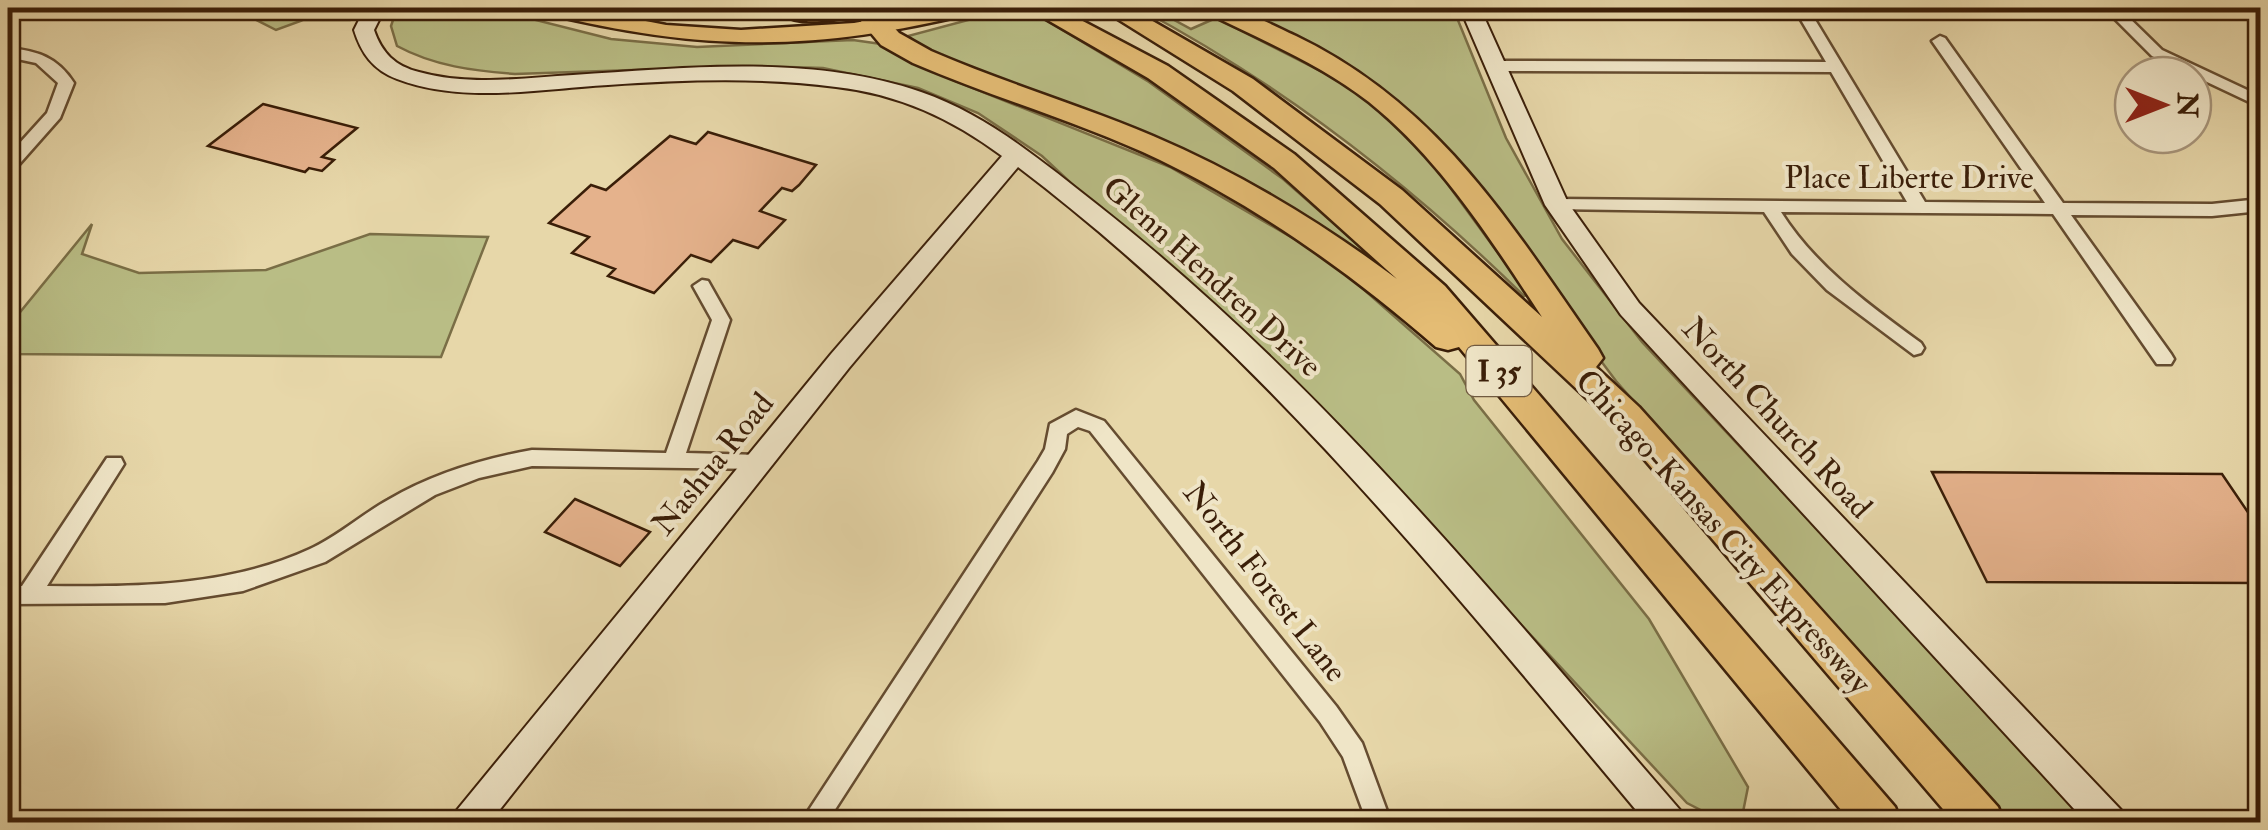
<svg xmlns="http://www.w3.org/2000/svg" width="2268" height="830" font-family="'IM FELL Double Pica',serif">
  <style>
    .green { fill: #b9bd85; stroke: #7a6e46; stroke-width: 2.5 }
    .building { fill: #e5b28c; stroke: #3a1e08; stroke-width: 2.5 }
    .lines { fill: none; stroke-linecap: round; stroke-linejoin: round }
    .street-casing { stroke: #654c30; stroke-width: 5 }
    .secondary-casing { stroke: #3a1e08; stroke-width: 4 }
    .primary-casing { stroke: #3a1e08; stroke-width: 5 }
    .highway-casing { stroke: #3a1e08; stroke-width: 5 }
    .street { fill: #efe5c7; fill-rule: evenodd }
    .secondary { fill: #efe5c7; fill-rule: evenodd }
    .primary { fill: #e4bc74; fill-rule: evenodd }
    .highway { fill: #e4bc74; fill-rule: evenodd }
    .labels { text-anchor: middle; dominant-baseline: central; stroke-width: 8; stroke-linejoin: round; paint-order: stroke }
    .shield { fill: #efe5c7; stroke: #705a41; stroke-width: 2.5 }
    .shield-label { font-size: 30px; font-weight: bold; fill: #3a1e08 }
    .street-label { font-size: 32px; fill: #3a1e08; stroke: #efe5c7 }
  </style>
  <rect width="100%" height="100%" fill="#e7d7a9"/>
  <filter id="stains"><feTurbulence type="fractalNoise" baseFrequency=".002" numOctaves="4"/><feColorMatrix values="0 0 0 0 .2 0 0 0 0 .09 0 0 0 0 .02 0 0 0 .5 -.17"/></filter>
  <radialGradient id="worn" r=".72"><stop offset=".6" stop-color="#630" stop-opacity="0"/><stop offset="1" stop-color="#630" stop-opacity=".3"/></radialGradient>
  <g class="green">
    <polygon points="233,8 358,8 350,20 303,20 276,30"/>
    <path d="M397 8H488L611 39 697 47 853 40 881 44 953 80 1170 167 1329 259 1460 374 1474 400 1649 619 1748 787 1741 822H1724L1687 803 1366 458 1042 156 978 113 918 88 823 68 751 66 515 74C474 71 434 66 397 46L391 26Z"/>
    <polygon points="1013,8 1026,8 1149,82 1283,179 1405,286 1310,226 1007,82 926,50 908,36"/>
    <path d="M1138 8H1152L1191 29 1216 18 1344 83 1411 134 1528 294 1524 296C1410 184 1279 83 1138 8Z"/>
    <polygon points="1238,8 1453,8 1506,138 1562,239 1642,342 2091,822 2002,822 1616,381 1515,246 1387,95 1321,50"/>
    <polygon points="92,224 82,254 139,273 266,270 370,234 488,237 441,357 8,354 8,327"/>
  </g>
  <g class="building">
    <polygon points="263,104 306,115 357,128 322,157 334,160 322,171 309,168 305,172 208,146"/>
    <polygon points="708,132 816,165 799,185 792,191 782,188 760,211 785,220 758,248 733,240 711,262 691,255 654,293 608,276 615,269 572,253 589,237 549,223 591,185 606,190 670,136 696,144"/>
    <polygon points="1932,472 2222,474 2260,530 2260,583 1987,582"/>
    <polygon points="575,499 650,532 620,566 545,532"/>
  </g>
  <g class="lines">
    <defs>
      <g id="street">
        <path d="M1794 8H1808L1925 202 2045 203 1932 41 1940 36 1945 38 2063 203 2212 204 2260 199V211L2212 216 2071 215 2171 354 2174 359 2171 364H2157L2053 214 1781 212C1816 267 1869 305 1921 343L1924 348 1921 353 1914 355 1827 290 1792 254 1764 212 1551 209 1548 205 1551 201 1557 199 1907 202 1831 72 1497 71 1489 66 1497 61 1826 62Z"/>
        <polygon points="2104,8 2119,8 2162,50 2260,96 2260,107 2152,56"/>
        <path d="M8 48C38 51 57 57 74 83L60 118 14 170 8 171V156L47 113 58 83 36 63 8 57Z"/>
        <path d="M702 280 708 281 730 320 686 453 760 455 767 457 770 463 767 469 532 466 479 478 435 495 325 562 243 591 165 603 8 604V586H22L107 458H121L124 464 47 586C135 587 228 587 310 549 338 536 361 515 388 500 432 474 482 459 532 450L666 453 712 320 693 286Z"/>
        <polygon points="1076,410 1104,421 1336,706 1362,743 1391,822 1367,822 1343,757 1320,722 1090,431 1078,427 1067,434 1065,449 1052,473 827,822 801,822 1038,461 1045,449 1050,424"/>
      </g>
      <g id="secondary">
        <path d="M365 8H385L374 30C382 53 395 66 419 72 468 86 523 78 573 75 687 68 811 54 921 92 988 115 1044 163 1099 206 1320 380 1497 599 1680 810L1685 822H1646C1451 589 1262 352 1018 167L849 368 490 822H452L457 810 831 354 1002 156C952 119 899 94 836 87 760 77 684 80 608 85 540 89 462 104 397 79 373 70 361 53 354 30Z"/>
        <polygon points="1460,8 1480,8 1568,203 1639,303 2121,810 2126,822 2086,822 1621,315 1545,205"/>
      </g>
      <g id="primary">
        <path d="M541 8H579L666 25 741 30 854 23 939 8H976L973 13C815 52 702 52 544 13Z"/>
        <path d="M804 8H869C855 20 799 27 785 15L788 10Z"/>
      </g>
      <g id="highway">
        <polygon points="803,8 836,8 832,13 812,21 799,13"/>
        <path d="M850 8H876L899 33 931 51C1004 83 1081 105 1153 136 1240 173 1322 223 1397 279L1274 168 1148 78 1027 8H1058L1168 66 1294 154 1445 286 1895 807 1901 822H1851L1459 347 1448 350 1436 347C1352 274 1261 209 1160 160 1080 122 994 98 913 63L881 45Z"/>
        <path d="M1100 8H1130L1253 79 1402 190 1542 317C1492 241 1441 160 1369 102 1320 64 1262 40 1207 13L1203 8C1238 6 1264 21 1296 36 1439 105 1510 223 1598 349L1603 358 1596 367 1639 407 1998 807 2004 822H1954L1615 425 1380 204 1233 91Z"/>
      </g>
    </defs>
    <use href="#street" class="street-casing"/>
    <use href="#secondary" class="secondary-casing"/>
    <use href="#primary" class="primary-casing"/>
    <use href="#highway" class="highway-casing"/>
    <use href="#street" class="street"/>
    <use href="#secondary" class="secondary"/>
    <use href="#primary" class="primary"/>
    <use href="#highway" class="highway"/>
  </g>
  <g class="labels">
    <rect class="shield" x="1466.5" y="346" width="65" height="50" rx="8"/>
    <g class="shield-label">
      <text x="1499" y="371">I 35</text>
    </g>
    <g class="street-label">
      <text x="1909" y="178">Place Liberte Drive</text>
      <text transform="translate(1212 277) rotate(42)">Glenn Hendren Drive</text>
      <text transform="translate(1777 418) rotate(47)">North Church Road</text>
      <text transform="translate(713 464) rotate(-51)">Nashua Road</text>
      <text transform="translate(1723 532) rotate(48)">Chicago-Kansas City Expressway</text>
      <text transform="translate(1265 582) rotate(52)">North Forest Lane</text>
    </g>
  </g>
  <rect width="2268" height="830" fill="none" stroke="#e7d7a9" stroke-width="40"/>
  <rect x="10" y="10" width="2248" height="810" fill="none" stroke="#3a1e08" stroke-width="5"/>
  <rect x="20" y="20" width="2228" height="790" fill="none" stroke="#3a1e08" stroke-width="2.5"/>
  <g transform="translate(2163 105) rotate(90)"><circle r="48" fill="#efe5c7" stroke="#a7957b" stroke-width="2.5"/>
  <path d="M0-8L18 38L0 25L-18 38Z" fill="#8f2418"/>
  <text y="-15" font-size="28" font-weight="bold" text-anchor="middle" fill="#3a1e08">N</text>
  </g>
  <rect width="100%" height="100%" filter="url(#stains)"/>
  <rect width="100%" height="100%" fill="url(#worn)"/>
</svg>
